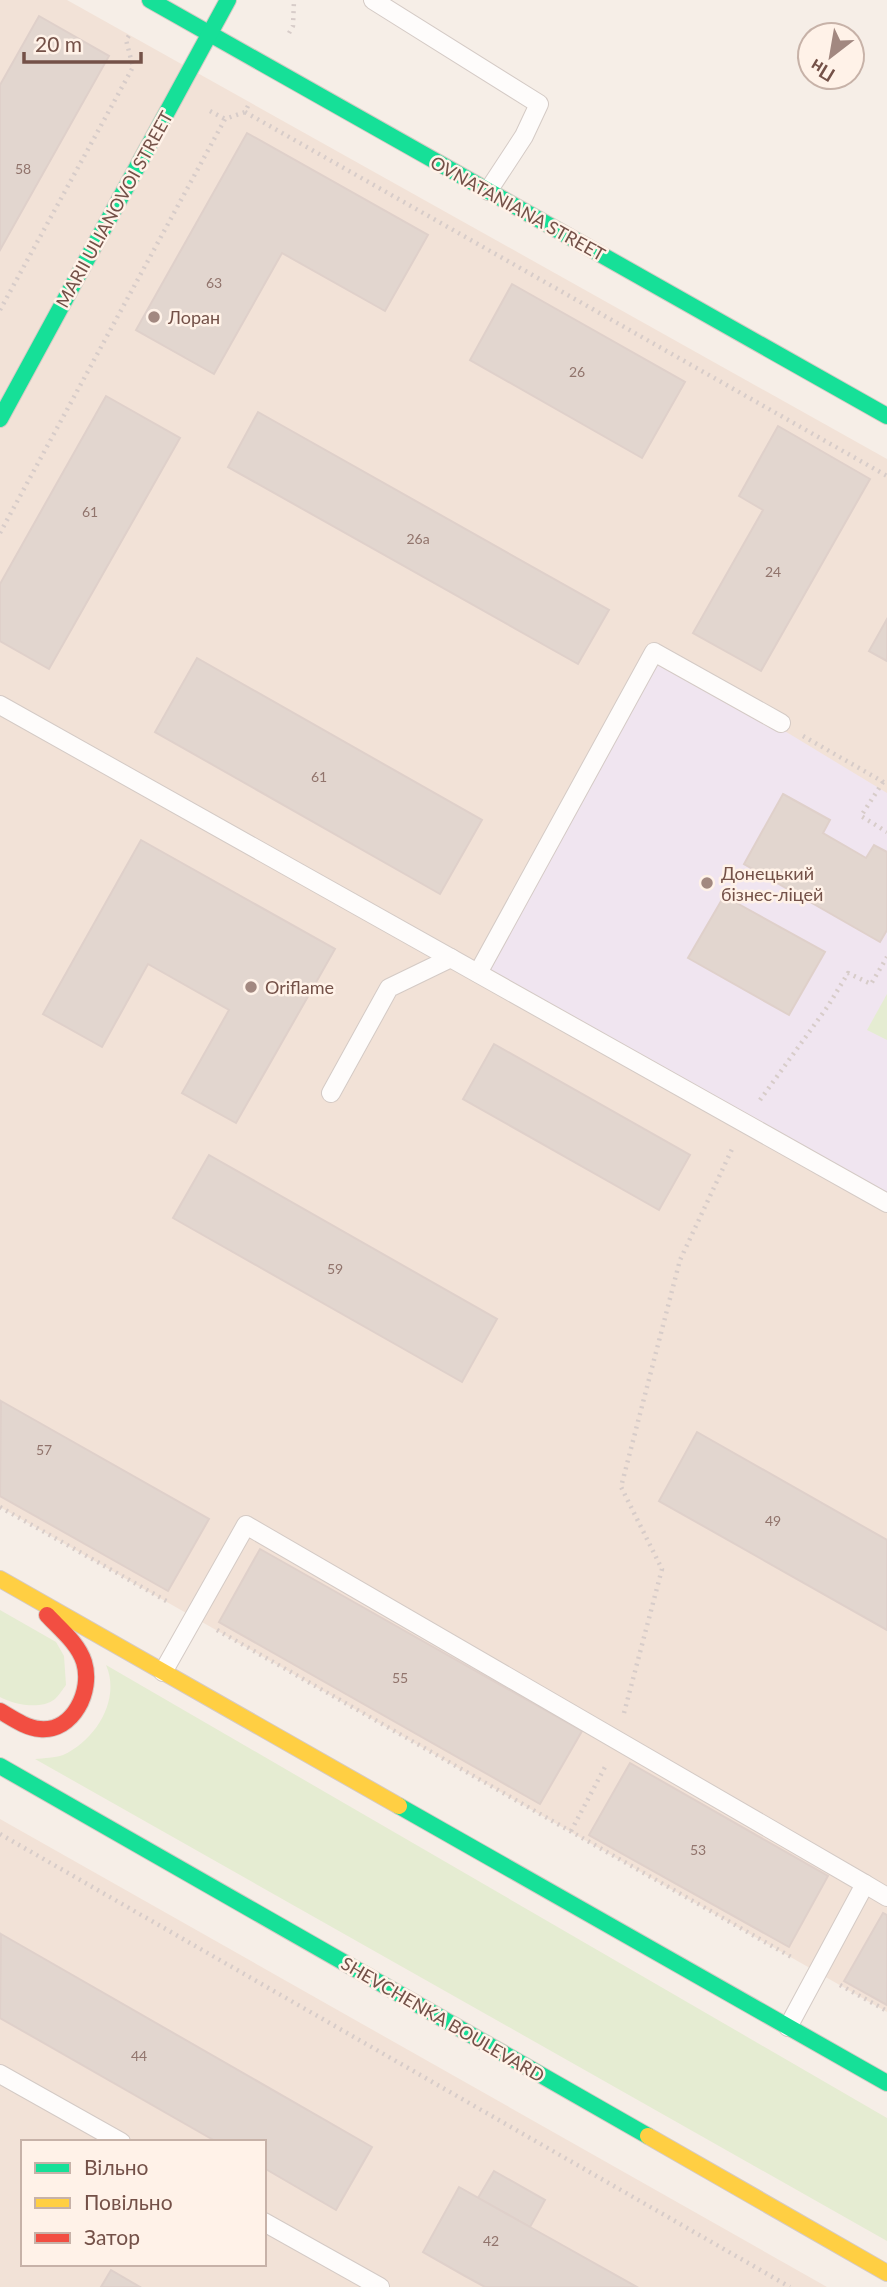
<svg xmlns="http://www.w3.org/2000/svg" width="887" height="2287" font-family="Lato,sans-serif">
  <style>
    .residential { fill: #f2e2d7; fill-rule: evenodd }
    .education { fill: #f0e5f0 }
    .green { fill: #e5ecd2 }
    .building { fill: #e2d6cf; stroke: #dfd0ca; stroke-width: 2 }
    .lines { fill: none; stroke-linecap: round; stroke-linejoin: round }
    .lane-casing { stroke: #d4cac5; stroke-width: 20 }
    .fast-casing { stroke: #d5cac4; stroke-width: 18 }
    .slow-casing { stroke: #d5cac4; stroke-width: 18 }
    .jam-casing { stroke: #d5cac4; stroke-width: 18 }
    .path { stroke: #d7ccc9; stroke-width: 4.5; stroke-dasharray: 2 5; stroke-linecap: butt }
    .lane { stroke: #fefcfb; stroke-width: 18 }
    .fast { stroke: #16e098; stroke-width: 16 }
    .slow { stroke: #ffcf43; stroke-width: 16 }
    .jam { stroke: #f24e42; stroke-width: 16 }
    .poi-dot { fill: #a28880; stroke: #fff2e8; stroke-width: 2.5 }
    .labels { text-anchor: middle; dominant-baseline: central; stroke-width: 5; stroke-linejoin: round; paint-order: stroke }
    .number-label { font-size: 14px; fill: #91746c }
    .street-label { font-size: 18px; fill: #745148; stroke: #fff2e8 }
    .poi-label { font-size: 18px; fill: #745148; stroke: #fff2e8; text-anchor: start }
  </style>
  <rect width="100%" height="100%" fill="#f6eee7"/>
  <g class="residential">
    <polygon points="0,0 67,0 887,459 887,2012 0,1507"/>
    <path d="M0 1819 827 2287H0ZM23 2142H264V2264H23Z"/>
  </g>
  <polygon class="education" points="654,652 887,793 887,1203 478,973"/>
  <g class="green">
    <polygon points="887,994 887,1040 867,1030"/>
    <path d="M0 1610 56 1642 64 1656 66 1685C63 1689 59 1695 55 1699 41 1710 15 1705 0 1697Z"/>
    <path d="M106 1665 887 2118V2241L35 1759C44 1758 55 1758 63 1755 96 1740 121 1699 106 1665Z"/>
  </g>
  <g class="building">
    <polygon points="39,16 109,56 0,250 0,85"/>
    <polygon points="247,133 428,235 385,311 282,253 214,374 136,330"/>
    <polygon points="512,284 685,382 642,458 470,360"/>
    <polygon points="106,396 180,438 49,669 0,641 0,584"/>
    <polygon points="258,412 609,610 578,664 228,467"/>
    <polygon points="778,426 870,479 761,671 693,633 763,510 739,496"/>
    <polygon points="887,619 887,661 869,651"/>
    <polygon points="197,658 482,820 440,894 155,732"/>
    <polygon points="783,794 830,820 823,833 854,851 866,858 874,845 887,852 887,930 880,942 744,864"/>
    <polygon points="141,840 335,949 236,1123 182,1093 229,1010 148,964 102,1047 43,1014"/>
    <polygon points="724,896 825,952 789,1015 688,958"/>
    <polygon points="494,1044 690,1155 659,1210 463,1099"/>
    <polygon points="209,1155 497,1319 462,1382 173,1218"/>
    <polygon points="1,1401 209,1519 168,1591 0,1496"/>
    <polygon points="697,1432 887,1540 887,1630 659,1501"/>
    <polygon points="260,1549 582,1731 540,1804 219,1622"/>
    <polygon points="630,1763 828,1876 789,1947 589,1835"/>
    <polygon points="883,1913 887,1915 887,2005 844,1981"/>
    <polygon points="1,1934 372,2147 336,2210 264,2168 264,2142 217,2142 0,2018"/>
    <polygon points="494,2171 545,2200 530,2227 478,2198"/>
    <polygon points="459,2187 530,2227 637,2287 485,2287 465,2276 423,2252"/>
    <polygon points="111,2270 140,2287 101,2287"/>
  </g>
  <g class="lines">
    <defs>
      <g id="lane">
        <polyline points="373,0 539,104 524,136 488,191"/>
        <polyline points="0,705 887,1203"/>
        <polyline points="478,973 654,652 781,723"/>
        <polyline points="331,1093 389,988 451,958"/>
        <polyline points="163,1672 246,1525 865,1884 788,2027"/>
        <polyline points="865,1884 887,1897"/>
        <polyline points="0,2074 121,2142"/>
        <polyline points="264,2222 380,2287"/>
      </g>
      <g id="fast">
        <polyline points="150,0 887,416"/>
        <polyline points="0,419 228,0"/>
        <polyline points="0,1766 648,2136"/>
        <polyline points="399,1806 887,2083"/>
      </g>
      <g id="slow">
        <polyline points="0,1579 399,1806"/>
        <polyline points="648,2136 887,2273"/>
      </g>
      <path id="jam" d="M0 1711C12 1718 26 1728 40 1729 73 1732 93 1691 84 1662 78 1643 60 1629 47 1615"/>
    </defs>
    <use href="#lane" class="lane-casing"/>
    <use href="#fast" class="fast-casing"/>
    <use href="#slow" class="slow-casing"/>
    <use href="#jam" class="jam-casing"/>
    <g class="path">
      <polyline points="289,33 293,26 294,0"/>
      <polyline points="210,111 225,119"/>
      <polyline points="245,112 887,476"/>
      <polyline points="0,310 133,67 126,40 130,34"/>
      <polyline points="0,533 225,119 245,112 250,102"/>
      <polyline points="803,736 887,784"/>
      <polyline points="883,782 861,816 887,832"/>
      <polyline points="760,1100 828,1006 848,973 871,984 887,957"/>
      <polyline points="0,1507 170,1603"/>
      <polyline points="217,1630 793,1958"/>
      <polyline points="624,1713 662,1569 621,1487 680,1260 733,1147"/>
      <polyline points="571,1831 605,1767"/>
      <polyline points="0,1834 790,2287"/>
      <polyline points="840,1985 887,2011"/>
    </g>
    <use href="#lane" class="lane"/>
    <use href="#fast" class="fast"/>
    <use href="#slow" class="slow"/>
    <use href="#jam" class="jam"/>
  </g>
  <g class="poi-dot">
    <circle cx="154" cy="317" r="7"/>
    <circle cx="707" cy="883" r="7"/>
    <circle cx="251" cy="987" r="7"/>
  </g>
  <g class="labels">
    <g class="number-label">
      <text x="23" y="168">58</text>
      <text x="214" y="282">63</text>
      <text x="577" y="371">26</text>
      <text x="90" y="511">61</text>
      <text x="418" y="538">26а</text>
      <text x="773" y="571">24</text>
      <text x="319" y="776">61</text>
      <text x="335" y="1268">59</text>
      <text x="44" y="1449">57</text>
      <text x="773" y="1520">49</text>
      <text x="400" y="1677">55</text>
      <text x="698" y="1849">53</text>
      <text x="139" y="2055">44</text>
      <text x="491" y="2240">42</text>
    </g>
    <g class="street-label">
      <text transform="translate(518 208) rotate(29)">OVNATANIANA STREET</text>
      <text transform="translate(114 209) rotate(-61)">MARII ULIANOVOI STREET</text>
      <text transform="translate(443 2019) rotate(30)">SHEVCHENKA BOULEVARD</text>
    </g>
    <g class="poi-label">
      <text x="168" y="317">Лоран</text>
      <text x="721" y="873">Донецький<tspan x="721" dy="21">бізнес-ліцей</tspan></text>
      <text x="265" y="987">Oriflame</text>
    </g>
  </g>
  <rect x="21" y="2140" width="245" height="126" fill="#fff2e8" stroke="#c7b2a8" stroke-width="2"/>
  <rect x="35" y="2163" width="35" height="10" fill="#16e098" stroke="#c7b2a8" stroke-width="2"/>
  <text x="84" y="2175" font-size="21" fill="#745148">Вільно</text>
  <rect x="35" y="2198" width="35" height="10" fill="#ffcf43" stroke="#c7b2a8" stroke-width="2"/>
  <text x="84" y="2210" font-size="21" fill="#745148">Повільно</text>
  <rect x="35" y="2233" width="35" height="10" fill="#f24e42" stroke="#c7b2a8" stroke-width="2"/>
  <text x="84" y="2245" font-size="21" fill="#745148">Затор</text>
  <g transform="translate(831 56) rotate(211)"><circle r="33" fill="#fff2e8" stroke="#c7b2a8" stroke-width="2"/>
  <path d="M0-5L12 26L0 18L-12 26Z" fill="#a28880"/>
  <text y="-10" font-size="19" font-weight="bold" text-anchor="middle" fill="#745148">Пн</text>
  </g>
  <path d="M24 52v10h117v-10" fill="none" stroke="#745148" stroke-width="3.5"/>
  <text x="35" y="52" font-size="21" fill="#745148" stroke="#fff2e8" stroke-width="5" paint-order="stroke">20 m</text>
</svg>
